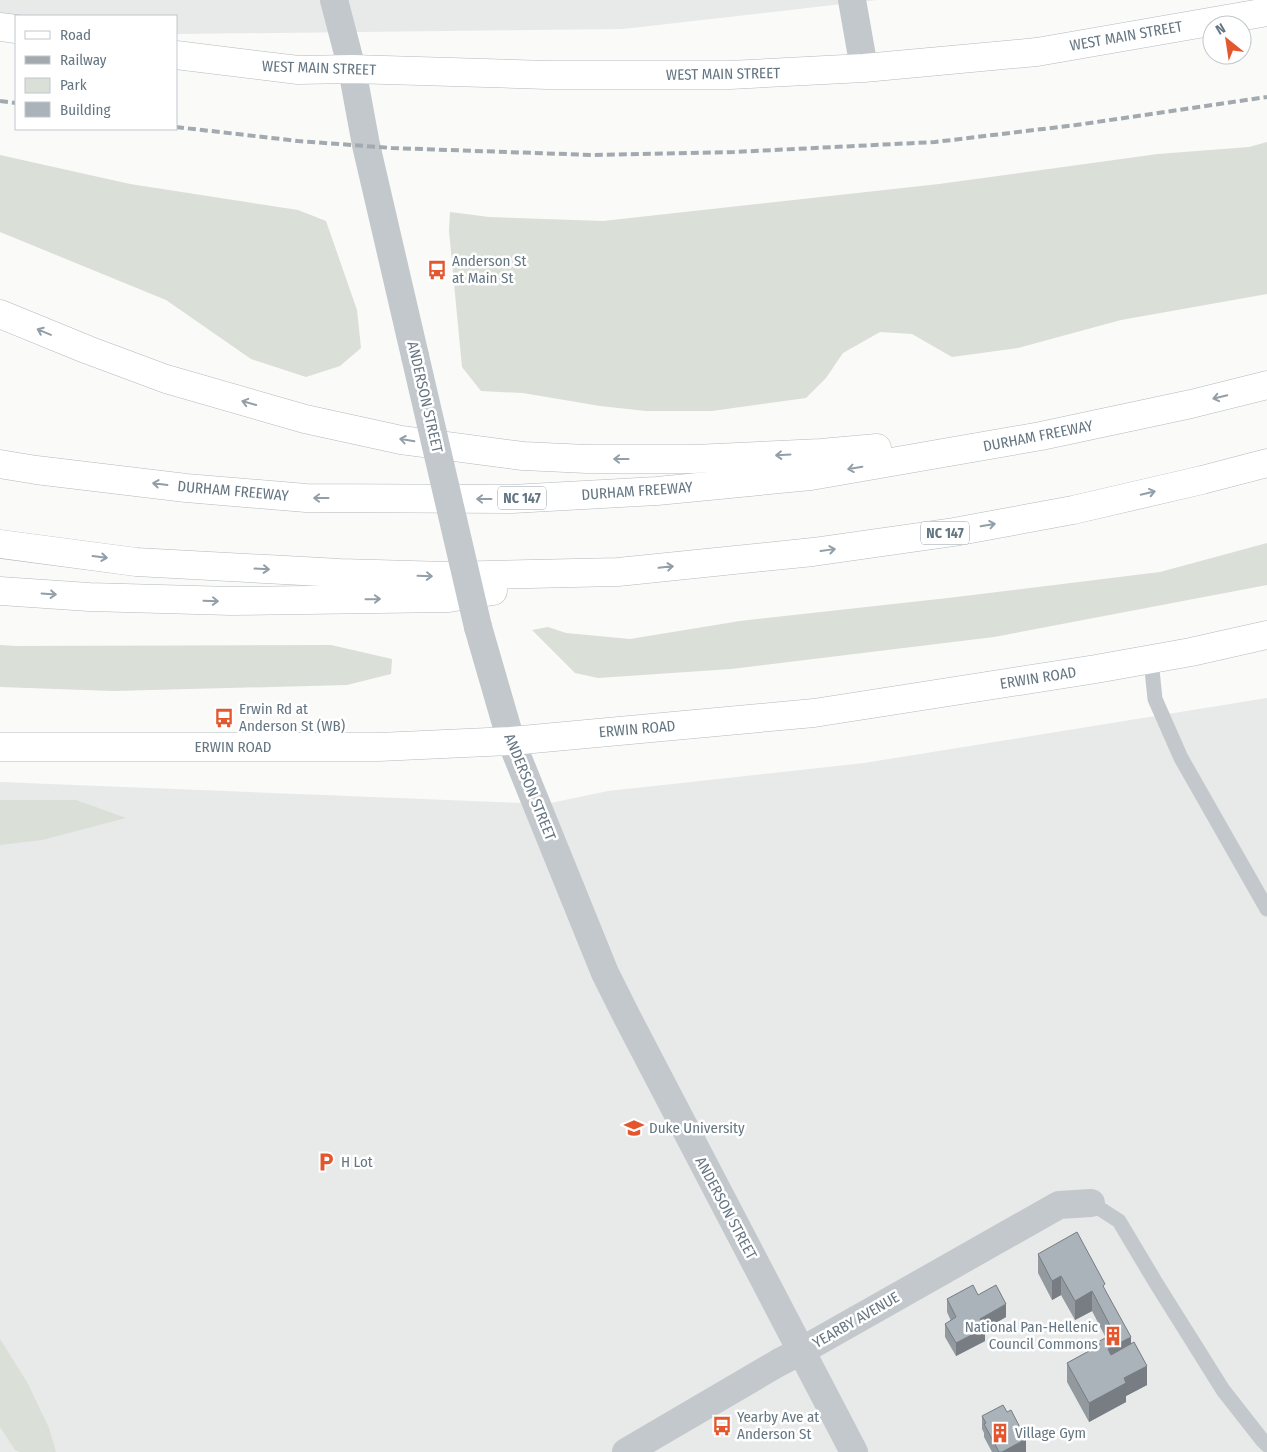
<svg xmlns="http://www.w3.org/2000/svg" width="1267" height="1452" font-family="'Fira Sans Condensed',sans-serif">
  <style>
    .built { fill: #e8e9e9 }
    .green { fill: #dadfd7 }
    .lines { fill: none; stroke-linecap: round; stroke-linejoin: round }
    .secondary-casing { stroke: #b3babf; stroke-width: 29 }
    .motorway-casing { stroke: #b4b9bd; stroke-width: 29 }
    .service { stroke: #c3c8cc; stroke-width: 15 }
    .minor { stroke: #c3c8cc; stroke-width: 28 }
    .tertiary { stroke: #c3c8cc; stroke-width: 28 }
    .secondary { stroke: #fff; stroke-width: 28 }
    .motorway { stroke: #fff; stroke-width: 28 }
    .rail { stroke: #a2aab0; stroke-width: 4; stroke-dasharray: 8 4; stroke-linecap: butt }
    .tertiary-bridge { stroke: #c3c8cc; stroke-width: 28 }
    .wall { fill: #929a9f }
    .shaded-wall { fill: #777d82 }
    .building { fill: #aab3b9; stroke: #777d82 }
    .oneway { stroke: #939fa8 }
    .labels { text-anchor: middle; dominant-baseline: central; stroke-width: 5; stroke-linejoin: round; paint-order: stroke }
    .shield { fill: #fff; stroke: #939fa8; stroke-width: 1 }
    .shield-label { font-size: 14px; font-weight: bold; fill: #657683 }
    .street-label { font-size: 15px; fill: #657683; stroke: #fff }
    .poi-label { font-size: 15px; fill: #657683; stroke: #fff; text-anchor: start }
  </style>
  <rect width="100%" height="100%" fill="#fafaf8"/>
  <g class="built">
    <polygon points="0,0 877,0 623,29 176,34 176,16 16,16 0,23"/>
    <polygon points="1267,698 1267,1452 0,1452 0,782 546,804 608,791 864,763"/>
  </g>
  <g class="green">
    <polygon points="1267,142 1267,294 1121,320 1018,348 952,357 912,334 880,332 843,353 826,378 806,398 712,411 646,411 600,406 523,393 481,391 462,367 449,231 450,212 489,217 603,221 939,184 1158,154 1249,147"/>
    <polygon points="0,155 130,184 298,210 326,221 357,310 361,348 340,366 306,377 251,359 166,300 0,232"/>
    <polygon points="1267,543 1267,585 994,637 731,669 598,678 575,673 532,630 548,627 566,633 630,639 740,621 948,598 1160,572"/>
    <polygon points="0,645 17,646 331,645 392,659 391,674 347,685 113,691 0,687"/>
    <polygon points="0,800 76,800 126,818 42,840 0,845"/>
    <polygon points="0,1339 27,1382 49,1428 56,1452 20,1452 15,1450 0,1427"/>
  </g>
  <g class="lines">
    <defs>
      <g id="secondary">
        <polyline points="0,27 16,29"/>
        <polyline points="176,55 298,70 352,69 547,75 730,75 864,68 1037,52 1267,12"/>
        <polyline points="0,747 379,747 511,741 814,713 1096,669 1191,652 1267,635"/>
      </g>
      <g id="motorway">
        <polyline points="0,314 88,350 166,379 305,419 401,440 523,456 587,459 694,459 821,453 877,448"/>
        <polyline points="0,464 36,470 186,488 306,498 512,499 657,491 811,476 1041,436 1191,404 1267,385"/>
        <polyline points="0,544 136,562 340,573 447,576 618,572 813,552 954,532 1073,510 1202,480 1267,463"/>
        <polyline points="0,591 89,597 231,601 449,598 493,591"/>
      </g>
    </defs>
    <use href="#secondary" class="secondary-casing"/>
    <use href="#motorway" class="motorway-casing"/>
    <g class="service">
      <polyline points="1151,660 1155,699 1181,758 1267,909"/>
      <polyline points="1091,1203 1119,1221 1156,1283 1223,1390 1263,1441 1267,1445"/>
    </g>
    <g class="minor">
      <polyline points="852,0 864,68"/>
      <polyline points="626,1452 778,1363 801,1351 1059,1205 1091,1203"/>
    </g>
    <g class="tertiary">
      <polyline points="334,0 352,69 366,145 415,356"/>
      <polyline points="478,627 511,741 605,973 627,1017 854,1452"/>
    </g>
    <use href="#secondary" class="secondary"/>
    <use href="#motorway" class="motorway"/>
    <g class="rail">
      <polyline points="0,101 16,103"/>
      <polyline points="176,127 298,141 392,148 593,155 734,152 935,142 1076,125 1267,97"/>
    </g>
    <polyline class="tertiary-bridge" points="415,356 478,627"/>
  </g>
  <g class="wall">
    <polygon points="1038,1254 1105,1291 1131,1344 1147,1385 1126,1396 1126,1402 1089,1422 1067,1382 1067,1363 1098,1346 1098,1342 1106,1338 1092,1311 1075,1320 1061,1295 1052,1300 1038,1273"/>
    <polygon points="978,1295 1006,1317 985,1329 985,1341 956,1356 945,1337 945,1324 951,1321 947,1312 947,1299"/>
    <polygon points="982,1416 1026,1452 992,1452 984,1437 984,1433 982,1429"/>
  </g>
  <g class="shaded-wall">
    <polygon points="1061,1276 1061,1295 1052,1300 1052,1281"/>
    <polygon points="1092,1291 1092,1311 1075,1320 1075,1301"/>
    <polygon points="1006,1304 1006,1317 985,1329 985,1341 956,1356 956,1343 980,1319"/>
    <polygon points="1131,1337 1131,1357 1108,1368 1108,1349"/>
    <polygon points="1147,1366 1147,1385 1126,1396 1126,1402 1089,1422 1089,1403 1124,1378"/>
    <polygon points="1026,1439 1026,1452 1002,1452"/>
  </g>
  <g class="building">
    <polygon points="1077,1232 1105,1284 1103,1286 1131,1337 1108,1349 1111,1355 1134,1342 1147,1366 1124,1378 1126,1383 1089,1403 1067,1363 1100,1345 1098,1342 1114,1333 1092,1291 1075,1301 1061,1276 1052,1281 1038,1254"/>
    <polygon points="973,1285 978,1295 996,1285 1006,1304 980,1319 985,1328 956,1343 945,1324 956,1317 947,1299"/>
    <polygon points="1003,1405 1007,1412 1011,1410 1026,1439 1002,1452 999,1452 984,1424 986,1423 982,1416"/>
  </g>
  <defs><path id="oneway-shaft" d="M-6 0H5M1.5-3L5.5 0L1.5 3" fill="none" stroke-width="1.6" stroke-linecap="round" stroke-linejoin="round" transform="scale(1.25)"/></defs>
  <g class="oneway">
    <use href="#oneway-shaft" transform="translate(44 332) rotate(-157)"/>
    <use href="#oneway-shaft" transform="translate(1220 397) rotate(166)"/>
    <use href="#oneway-shaft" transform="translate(249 403) rotate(-164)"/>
    <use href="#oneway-shaft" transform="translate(407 440) rotate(-171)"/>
    <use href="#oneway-shaft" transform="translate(783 455) rotate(177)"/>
    <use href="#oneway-shaft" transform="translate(621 459) rotate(-180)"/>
    <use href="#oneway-shaft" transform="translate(855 468) rotate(170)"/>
    <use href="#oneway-shaft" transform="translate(160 484) rotate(-173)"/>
    <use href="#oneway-shaft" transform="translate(1148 493) rotate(-13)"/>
    <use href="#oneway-shaft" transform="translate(321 498) rotate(-180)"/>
    <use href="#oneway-shaft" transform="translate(484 499) rotate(-180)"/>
    <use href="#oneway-shaft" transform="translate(988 525) rotate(-10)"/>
    <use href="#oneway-shaft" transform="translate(828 550) rotate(-8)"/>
    <use href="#oneway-shaft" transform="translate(100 557) rotate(7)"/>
    <use href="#oneway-shaft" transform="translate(666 567) rotate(-6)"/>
    <use href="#oneway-shaft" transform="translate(262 569) rotate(3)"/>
    <use href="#oneway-shaft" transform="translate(425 576) rotate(2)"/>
    <use href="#oneway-shaft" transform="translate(49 594) rotate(4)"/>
    <use href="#oneway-shaft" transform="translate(373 599) rotate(-1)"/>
    <use href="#oneway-shaft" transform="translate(211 601) rotate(2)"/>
  </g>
  <defs>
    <symbol id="bus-bare" viewBox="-9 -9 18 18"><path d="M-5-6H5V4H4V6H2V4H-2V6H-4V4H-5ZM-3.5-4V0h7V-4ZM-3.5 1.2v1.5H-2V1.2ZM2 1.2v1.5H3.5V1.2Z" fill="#e4572e" stroke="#fff" stroke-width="2.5" paint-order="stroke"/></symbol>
    <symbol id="university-bare" viewBox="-9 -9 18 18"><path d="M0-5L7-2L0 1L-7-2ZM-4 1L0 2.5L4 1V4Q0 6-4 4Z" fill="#e4572e" stroke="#fff" stroke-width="2.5" paint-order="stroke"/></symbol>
    <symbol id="parking-bare" viewBox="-9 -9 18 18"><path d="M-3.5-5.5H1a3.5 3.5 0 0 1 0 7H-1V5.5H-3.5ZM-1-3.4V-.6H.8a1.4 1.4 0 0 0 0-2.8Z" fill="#e4572e" stroke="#fff" stroke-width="2.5" paint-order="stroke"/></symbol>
    <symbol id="building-bare" viewBox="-9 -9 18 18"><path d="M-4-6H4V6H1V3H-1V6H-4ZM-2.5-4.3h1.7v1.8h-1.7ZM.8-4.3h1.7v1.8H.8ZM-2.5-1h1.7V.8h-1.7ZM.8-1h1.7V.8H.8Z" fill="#e4572e" stroke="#fff" stroke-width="2.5" paint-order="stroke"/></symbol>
  </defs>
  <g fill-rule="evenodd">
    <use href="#bus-bare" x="423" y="256" width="28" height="28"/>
    <use href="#bus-bare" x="210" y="704" width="28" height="28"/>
    <use href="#university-bare" x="620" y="1114" width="28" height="28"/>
    <use href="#parking-bare" x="312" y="1148" width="28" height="28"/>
    <use href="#building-bare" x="1099" y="1322" width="28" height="28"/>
    <use href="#bus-bare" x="708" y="1412" width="28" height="28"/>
    <use href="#building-bare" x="986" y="1419" width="28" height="28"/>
  </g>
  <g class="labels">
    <g class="shield">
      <rect x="498" y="486.5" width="48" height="23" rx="4"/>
      <rect x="921" y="521.5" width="48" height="23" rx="4"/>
    </g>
    <g class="shield-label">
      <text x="522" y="498">NC 147</text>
      <text x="945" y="533">NC 147</text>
    </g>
    <g class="street-label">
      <text transform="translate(1126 36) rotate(-10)">WEST MAIN STREET</text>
      <text transform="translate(319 68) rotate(2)">WEST MAIN STREET</text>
      <text transform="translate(723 74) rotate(-1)">WEST MAIN STREET</text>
      <text transform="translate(425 397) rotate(77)">ANDERSON STREET</text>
      <text transform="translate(1038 436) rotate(-11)">DURHAM FREEWAY</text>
      <text transform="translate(233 491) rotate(5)">DURHAM FREEWAY</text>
      <text transform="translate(637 491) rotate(-4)">DURHAM FREEWAY</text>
      <text transform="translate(1038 678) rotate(-9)">ERWIN ROAD</text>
      <text transform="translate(637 729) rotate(-5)">ERWIN ROAD</text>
      <text x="233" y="747">ERWIN ROAD</text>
      <text transform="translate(530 787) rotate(68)">ANDERSON STREET</text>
      <text transform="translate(726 1208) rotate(62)">ANDERSON STREET</text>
      <text transform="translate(856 1320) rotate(-30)">YEARBY AVENUE</text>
    </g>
    <g class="poi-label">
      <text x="452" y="261">Anderson St<tspan x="452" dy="17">at Main St</tspan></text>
      <text x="239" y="709">Erwin Rd at<tspan x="239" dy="17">Anderson St (WB)</tspan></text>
      <text x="649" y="1128">Duke University</text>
      <text x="341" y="1162">H Lot</text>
      <text x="1098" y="1327" text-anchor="end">National Pan-Hellenic<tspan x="1098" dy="17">Council Commons</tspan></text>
      <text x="737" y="1417">Yearby Ave at<tspan x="737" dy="17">Anderson St</tspan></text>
      <text x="1015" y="1433">Village Gym</text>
    </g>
  </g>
  <rect x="15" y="15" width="162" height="115" fill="#ffffff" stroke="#c1c8cd"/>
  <rect x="25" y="31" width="25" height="8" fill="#ffffff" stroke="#c1c8cd"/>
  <text x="60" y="40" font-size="15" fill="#657683">Road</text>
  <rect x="25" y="56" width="25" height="8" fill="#a2aab0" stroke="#c1c8cd"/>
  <text x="60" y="65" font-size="15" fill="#657683">Railway</text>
  <rect x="25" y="78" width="25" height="15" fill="#dadfd7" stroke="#c1c8cd"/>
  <text x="60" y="90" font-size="15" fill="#657683">Park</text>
  <rect x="25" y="102" width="25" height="15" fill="#aab3b9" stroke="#c1c8cd"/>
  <text x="60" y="115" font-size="15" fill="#657683">Building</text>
  <g transform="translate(1227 40) rotate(330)"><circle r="24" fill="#ffffff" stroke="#c1c8cd"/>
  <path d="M0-4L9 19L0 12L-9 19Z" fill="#e4572e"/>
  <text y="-8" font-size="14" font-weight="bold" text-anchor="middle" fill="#657683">N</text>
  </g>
</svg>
